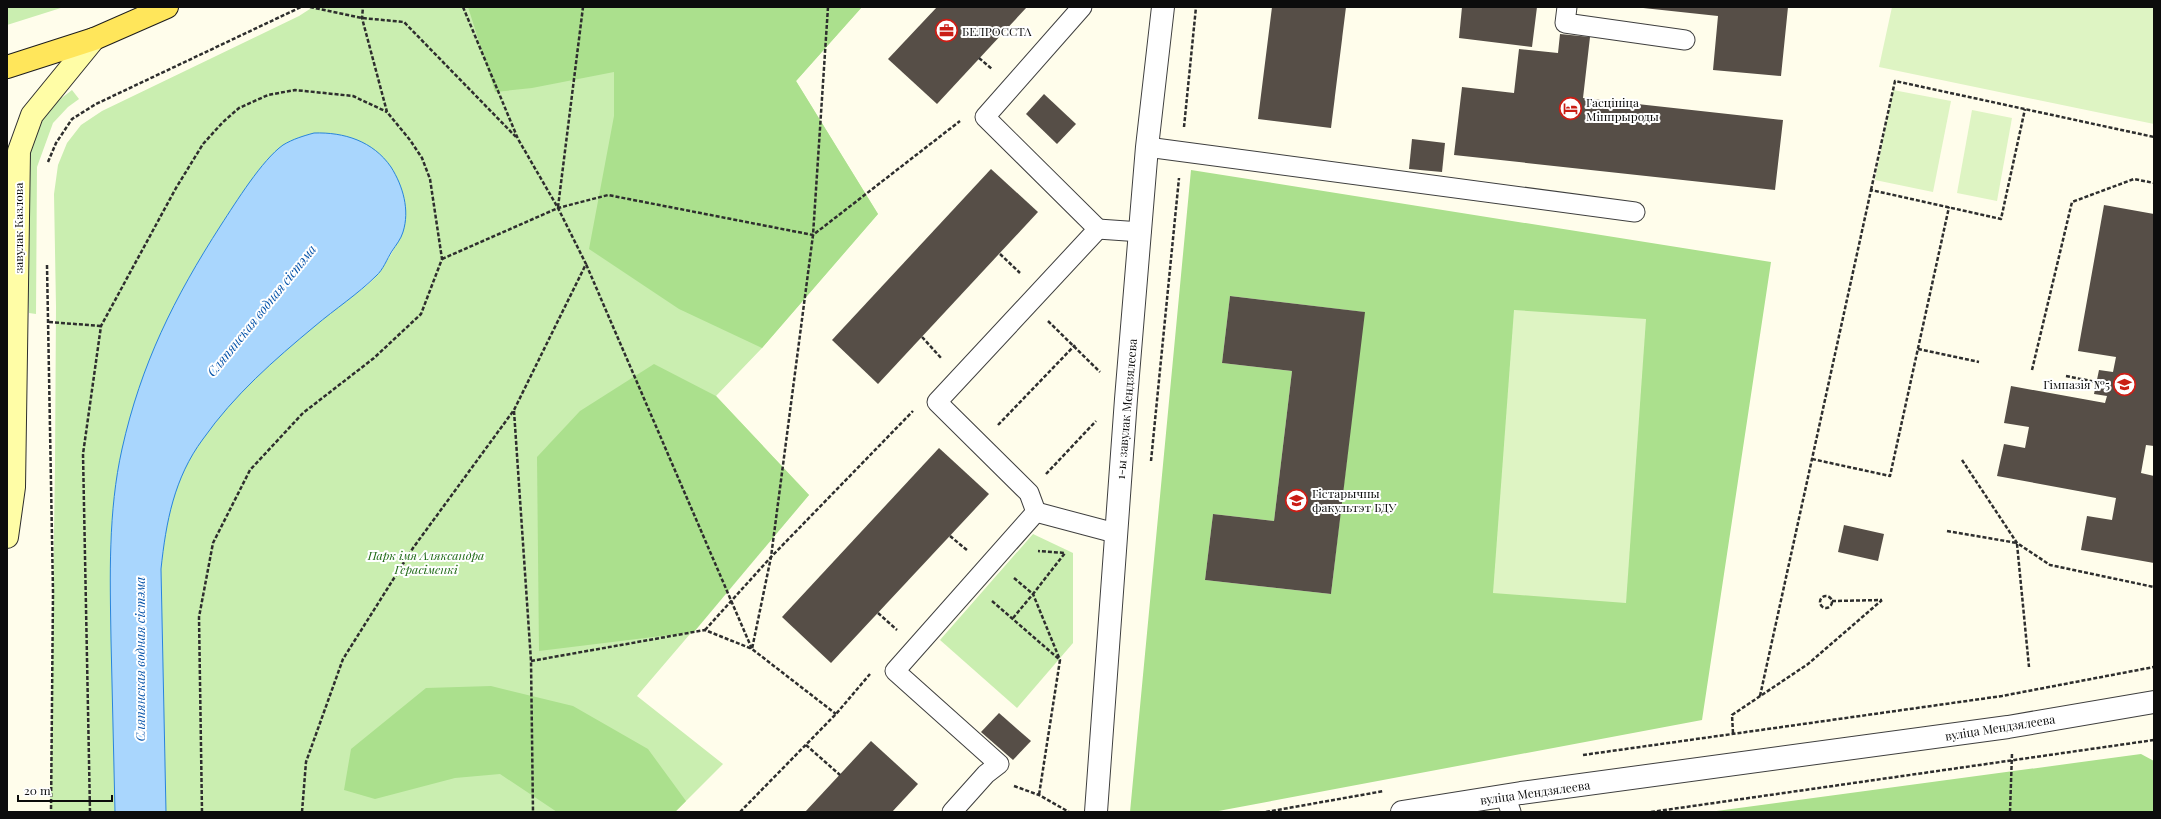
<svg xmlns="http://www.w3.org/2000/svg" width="2161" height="819" font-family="'Playfair Display',serif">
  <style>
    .green { fill: #caeeb0 }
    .forest { fill: #abe08d; fill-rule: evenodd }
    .pitch { fill: #def4c3 }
    .water { fill: #a9d6fd; stroke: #2884dc }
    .building { fill: #564e47 }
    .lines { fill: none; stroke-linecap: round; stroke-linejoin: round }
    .service-casing { stroke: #3f3f3f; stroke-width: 21 }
    .minor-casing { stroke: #3f3f3f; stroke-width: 24 }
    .secondary-casing { stroke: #2e2e2e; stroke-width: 24 }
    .primary-casing { stroke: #1d1d1d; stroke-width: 24 }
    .path { stroke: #2e2e2e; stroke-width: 2.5; stroke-dasharray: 4 2; stroke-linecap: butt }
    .service { stroke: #fff; stroke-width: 19 }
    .minor { stroke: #fff; stroke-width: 22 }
    .secondary { stroke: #fffda6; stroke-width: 22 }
    .primary { stroke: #ffe65b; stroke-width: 22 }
    .labels { text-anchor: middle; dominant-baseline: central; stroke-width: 4; stroke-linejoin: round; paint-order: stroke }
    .poi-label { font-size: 12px; fill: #0c0c0c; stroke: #fff; text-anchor: start }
    .street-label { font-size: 12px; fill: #0c0c0c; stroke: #fff }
    .park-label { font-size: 12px; font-style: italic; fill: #1f6a16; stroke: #fff }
    .water-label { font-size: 13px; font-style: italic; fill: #0855aa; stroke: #fff }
  </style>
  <rect width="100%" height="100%" fill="#fffdeb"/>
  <g class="green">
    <polygon points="7,7 64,7 7,25"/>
    <path d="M313 7H862L796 81 878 214 762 348 716 396 809 495 637 696 723 764 675 812H166L161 569C165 535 168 497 185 466 204 434 228 404 255 379 281 353 310 330 338 307 350 297 368 287 378 274 391 256 404 235 406 212L270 158C195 253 133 363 116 485 108 537 110 589 111 641 112 698 114 755 115 812H50L55 465 56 307 54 194 58 165 67 143 81 125 102 111 299 16Z"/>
    <path d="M72 90 79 99 68 107 53 123 37 167 36 314 29 313C27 268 16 151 42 116 50 106 62 98 72 90Z"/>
    <polygon points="1033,534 1073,553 1073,643 1017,708 940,640"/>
  </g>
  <g class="forest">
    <polygon points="468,7 862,7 796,81 878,214 762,348 679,309 589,249 614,116 614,72 532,88 495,92"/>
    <path d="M1191 170 1771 262 1702 720 1213 812H1130ZM1230 296 1364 312 1331 594 1205 580 1213 514 1274 521 1292 371 1222 363Z"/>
    <polygon points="654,364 716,396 809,495 694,632 539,651 537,457 580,411"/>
    <polygon points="491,686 573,706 648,749 686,801 675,812 557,812 500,774 455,778 375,799 344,790 351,749 426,688"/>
    <polygon points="2141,754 2154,761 2154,812 1709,812"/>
  </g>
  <g class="pitch">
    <polygon points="1892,7 2154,7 2154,124 1879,67"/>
    <polygon points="1893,90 1951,101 1933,192 1875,180"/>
    <polygon points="1972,110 2012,118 1997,201 1957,193"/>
    <polygon points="1514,310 1646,319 1626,603 1493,593"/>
  </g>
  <path class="water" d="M314 133C344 132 373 141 391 167 403 186 410 210 403 232 401 239 396 245 392 251 387 259 383 270 376 276 358 294 335 309 315 326 274 360 234 395 203 439 174 478 166 522 161 569L166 812H115C114 755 112 697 111 640 110 576 108 512 122 449 141 364 174 298 221 225 236 202 262 160 283 145 293 139 303 136 314 133Z"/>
  <g class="building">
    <polygon points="937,7 1027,7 937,104 888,59"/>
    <polygon points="1272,7 1346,7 1331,128 1258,119"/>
    <polygon points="1462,7 1537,7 1532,47 1459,38"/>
    <polygon points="1634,7 1788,7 1781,76 1713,70 1718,16"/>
    <polygon points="1560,34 1590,37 1583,98 1783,120 1775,190 1454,155 1462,87 1514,93 1519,49 1558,53"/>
    <polygon points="1044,94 1076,124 1057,144 1026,114"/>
    <polygon points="1412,139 1445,143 1442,172 1409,169"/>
    <polygon points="991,169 1038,212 878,384 832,340"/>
    <polygon points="2104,205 2154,214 2154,446 2146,445 2141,473 2154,476 2154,563 2081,550 2087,516 2112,520 2116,498 1997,476 2004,444 2025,448 2029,427 2004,423 2011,386 2105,403 2107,396 2094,394 2099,370 2113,372 2116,357 2078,351"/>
    <polygon points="1230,296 1365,312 1331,594 1205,580 1213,514 1274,521 1292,371 1222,363"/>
    <polygon points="939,448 989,494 831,663 782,617"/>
    <polygon points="1844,525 1884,534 1878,561 1838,552"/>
    <polygon points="999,713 1031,741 1013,760 981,732"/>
    <polygon points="871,741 918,784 892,812 805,812"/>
  </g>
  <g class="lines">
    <defs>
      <g id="service">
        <polyline points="1567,7 1565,23 1685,40"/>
        <polyline points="1147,147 1635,212"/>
        <polyline points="1098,229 1141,232"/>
        <polyline points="1036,512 1115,533"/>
        <polyline points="1505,795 1511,812"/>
        <polyline points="952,812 986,774 999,764 895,671 1036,512 1029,493 937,402 1098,229 985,117 1082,7"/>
      </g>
      <g id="minor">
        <polyline points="1096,812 1126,399 1147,147 1163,7"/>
        <polyline points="1402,812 1521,793 2008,727 2154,702"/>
      </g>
      <polyline id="secondary" points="7,537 14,487 19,151 32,115 94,39"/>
      <polyline id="primary" points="7,67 94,39 167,7"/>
    </defs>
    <use href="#service" class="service-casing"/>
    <use href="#minor" class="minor-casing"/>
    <use href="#secondary" class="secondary-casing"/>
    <use href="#primary" class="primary-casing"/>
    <g class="path">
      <polyline points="310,7 362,18 404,22 516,137"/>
      <polyline points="828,7 813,235 771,557 752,649 836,714"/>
      <polyline points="979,58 992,69"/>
      <polyline points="1184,127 1196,7"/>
      <polyline points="48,162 56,143 72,119 96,104 301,7"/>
      <polyline points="1871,190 1895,81 2154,137"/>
      <polyline points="558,207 583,7"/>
      <polyline points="1000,254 1020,273"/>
      <polyline points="442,259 558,208 608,195 813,235 960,121"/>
      <polyline points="47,265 53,592 51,812"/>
      <polyline points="1048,321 1100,372"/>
      <polyline points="49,322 101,326"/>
      <polyline points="922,337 942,359"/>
      <polyline points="1918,349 1979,362"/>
      <polyline points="2032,370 2072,202 2134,179 2154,183"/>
      <polyline points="2066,376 2096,382"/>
      <polyline points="514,411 531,661 533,812"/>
      <polyline points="998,425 1075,345"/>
      <polyline points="1812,459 1890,476 1949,207"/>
      <polyline points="1962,460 2017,543 2050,565 2154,587"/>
      <polyline points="1151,461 1179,178"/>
      <polyline points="1046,474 1096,421"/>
      <polyline points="1947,531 2017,543"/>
      <polyline points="950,536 968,551"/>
      <polyline points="2017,544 2029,667"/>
      <polyline points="1014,578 1033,594 1065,553 1038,551"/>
      <circle cx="1826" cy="602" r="6"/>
      <polyline points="992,601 1060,660 1039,795"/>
      <polyline points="1832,601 1882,600"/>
      <polyline points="878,613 897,630"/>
      <polyline points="1013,618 1033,594 1060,660"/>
      <polyline points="705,630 771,557 913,411"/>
      <polyline points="531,661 705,630 752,649 586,264"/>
      <polyline points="1760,696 1871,190 2001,219 2025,109"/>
      <polyline points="1733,733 1732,715 1808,664 1882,600"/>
      <polyline points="806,745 840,775"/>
      <polyline points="1583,755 2002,696 2154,667"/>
      <polyline points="1014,786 1039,795 1069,812"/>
      <polyline points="90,812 83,454 101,326 176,188 203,144 223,122 239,108 268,95 295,90 353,96 387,112"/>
      <polyline points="202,812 199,617 213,543 250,470 303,413 374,358 421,314 442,259 430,179 422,158 410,140 387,112 362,18 363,7"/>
      <polyline points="302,812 306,762 343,659 413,548 514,410 586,264 558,208 518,139 463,7"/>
      <polyline points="740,812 836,714 870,674"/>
      <polyline points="1266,812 1384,791"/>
      <polyline points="1651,812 2154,740"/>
      <polyline points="2010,812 2012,753"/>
    </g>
    <use href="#service" class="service"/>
    <use href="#minor" class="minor"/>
    <use href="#secondary" class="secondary"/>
    <use href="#primary" class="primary"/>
  </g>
  <defs>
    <symbol id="office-ring" viewBox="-11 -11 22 22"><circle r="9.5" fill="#fff" stroke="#ca1d15" stroke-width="1.5"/><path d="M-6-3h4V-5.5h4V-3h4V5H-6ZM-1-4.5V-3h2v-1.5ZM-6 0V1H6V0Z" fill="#ca1d15"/></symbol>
    <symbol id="hotel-ring" viewBox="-11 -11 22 22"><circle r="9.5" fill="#fff" stroke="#ca1d15" stroke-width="1.5"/><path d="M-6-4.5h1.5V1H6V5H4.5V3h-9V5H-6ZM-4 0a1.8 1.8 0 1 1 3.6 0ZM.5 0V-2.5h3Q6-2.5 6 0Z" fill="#ca1d15"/></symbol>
    <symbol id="school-ring" viewBox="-11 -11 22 22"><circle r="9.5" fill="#fff" stroke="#ca1d15" stroke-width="1.5"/><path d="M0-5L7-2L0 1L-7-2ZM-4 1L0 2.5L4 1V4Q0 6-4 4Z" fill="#ca1d15"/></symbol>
    <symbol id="university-ring" viewBox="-11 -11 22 22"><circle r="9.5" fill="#fff" stroke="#ca1d15" stroke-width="1.5"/><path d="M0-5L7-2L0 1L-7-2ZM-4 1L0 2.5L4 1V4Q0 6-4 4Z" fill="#ca1d15"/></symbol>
  </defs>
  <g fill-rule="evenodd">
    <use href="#office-ring" x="934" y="18" width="25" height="25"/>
    <use href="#hotel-ring" x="1558" y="96" width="25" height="25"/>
    <use href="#school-ring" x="2112" y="372" width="25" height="25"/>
    <use href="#university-ring" x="1284" y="488" width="25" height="25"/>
  </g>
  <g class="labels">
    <g class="poi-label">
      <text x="962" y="31">БЕЛРОССТА</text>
      <text x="1586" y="102">Гасцініца<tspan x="1586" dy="14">Мінпрыроды</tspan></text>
      <text x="2110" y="384" text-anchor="end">Гімназія №5</text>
      <text x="1312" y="493">Гістарычны<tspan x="1312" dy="14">факультэт БДУ</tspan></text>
    </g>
    <g class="street-label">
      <text transform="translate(18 228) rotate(-90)">завулак Казлова</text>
      <text transform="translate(1126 409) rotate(-85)">1-ы завулак Мендзялеева</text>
      <text transform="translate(2000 727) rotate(-9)">вуліца Мендзялеева</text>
      <text transform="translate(1535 792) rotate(-8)">вуліца Мендзялеева</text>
    </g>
    <g class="park-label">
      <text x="426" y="555">Парк імя Аляксандра<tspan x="426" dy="14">Герасіменкі</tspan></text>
    </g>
    <g class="water-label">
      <text transform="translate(261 310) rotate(-51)">Сляпянская водная сістэма</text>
      <text transform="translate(139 659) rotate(-90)">Сляпянская водная сістэма</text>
    </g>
  </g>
  <rect width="2161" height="819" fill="none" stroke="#0c0c0c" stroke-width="16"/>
  <path d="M18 795v6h94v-6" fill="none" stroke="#0c0c0c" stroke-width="2"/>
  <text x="24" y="795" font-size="12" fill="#0c0c0c" stroke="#ffffff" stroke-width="3" paint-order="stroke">20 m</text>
</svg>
